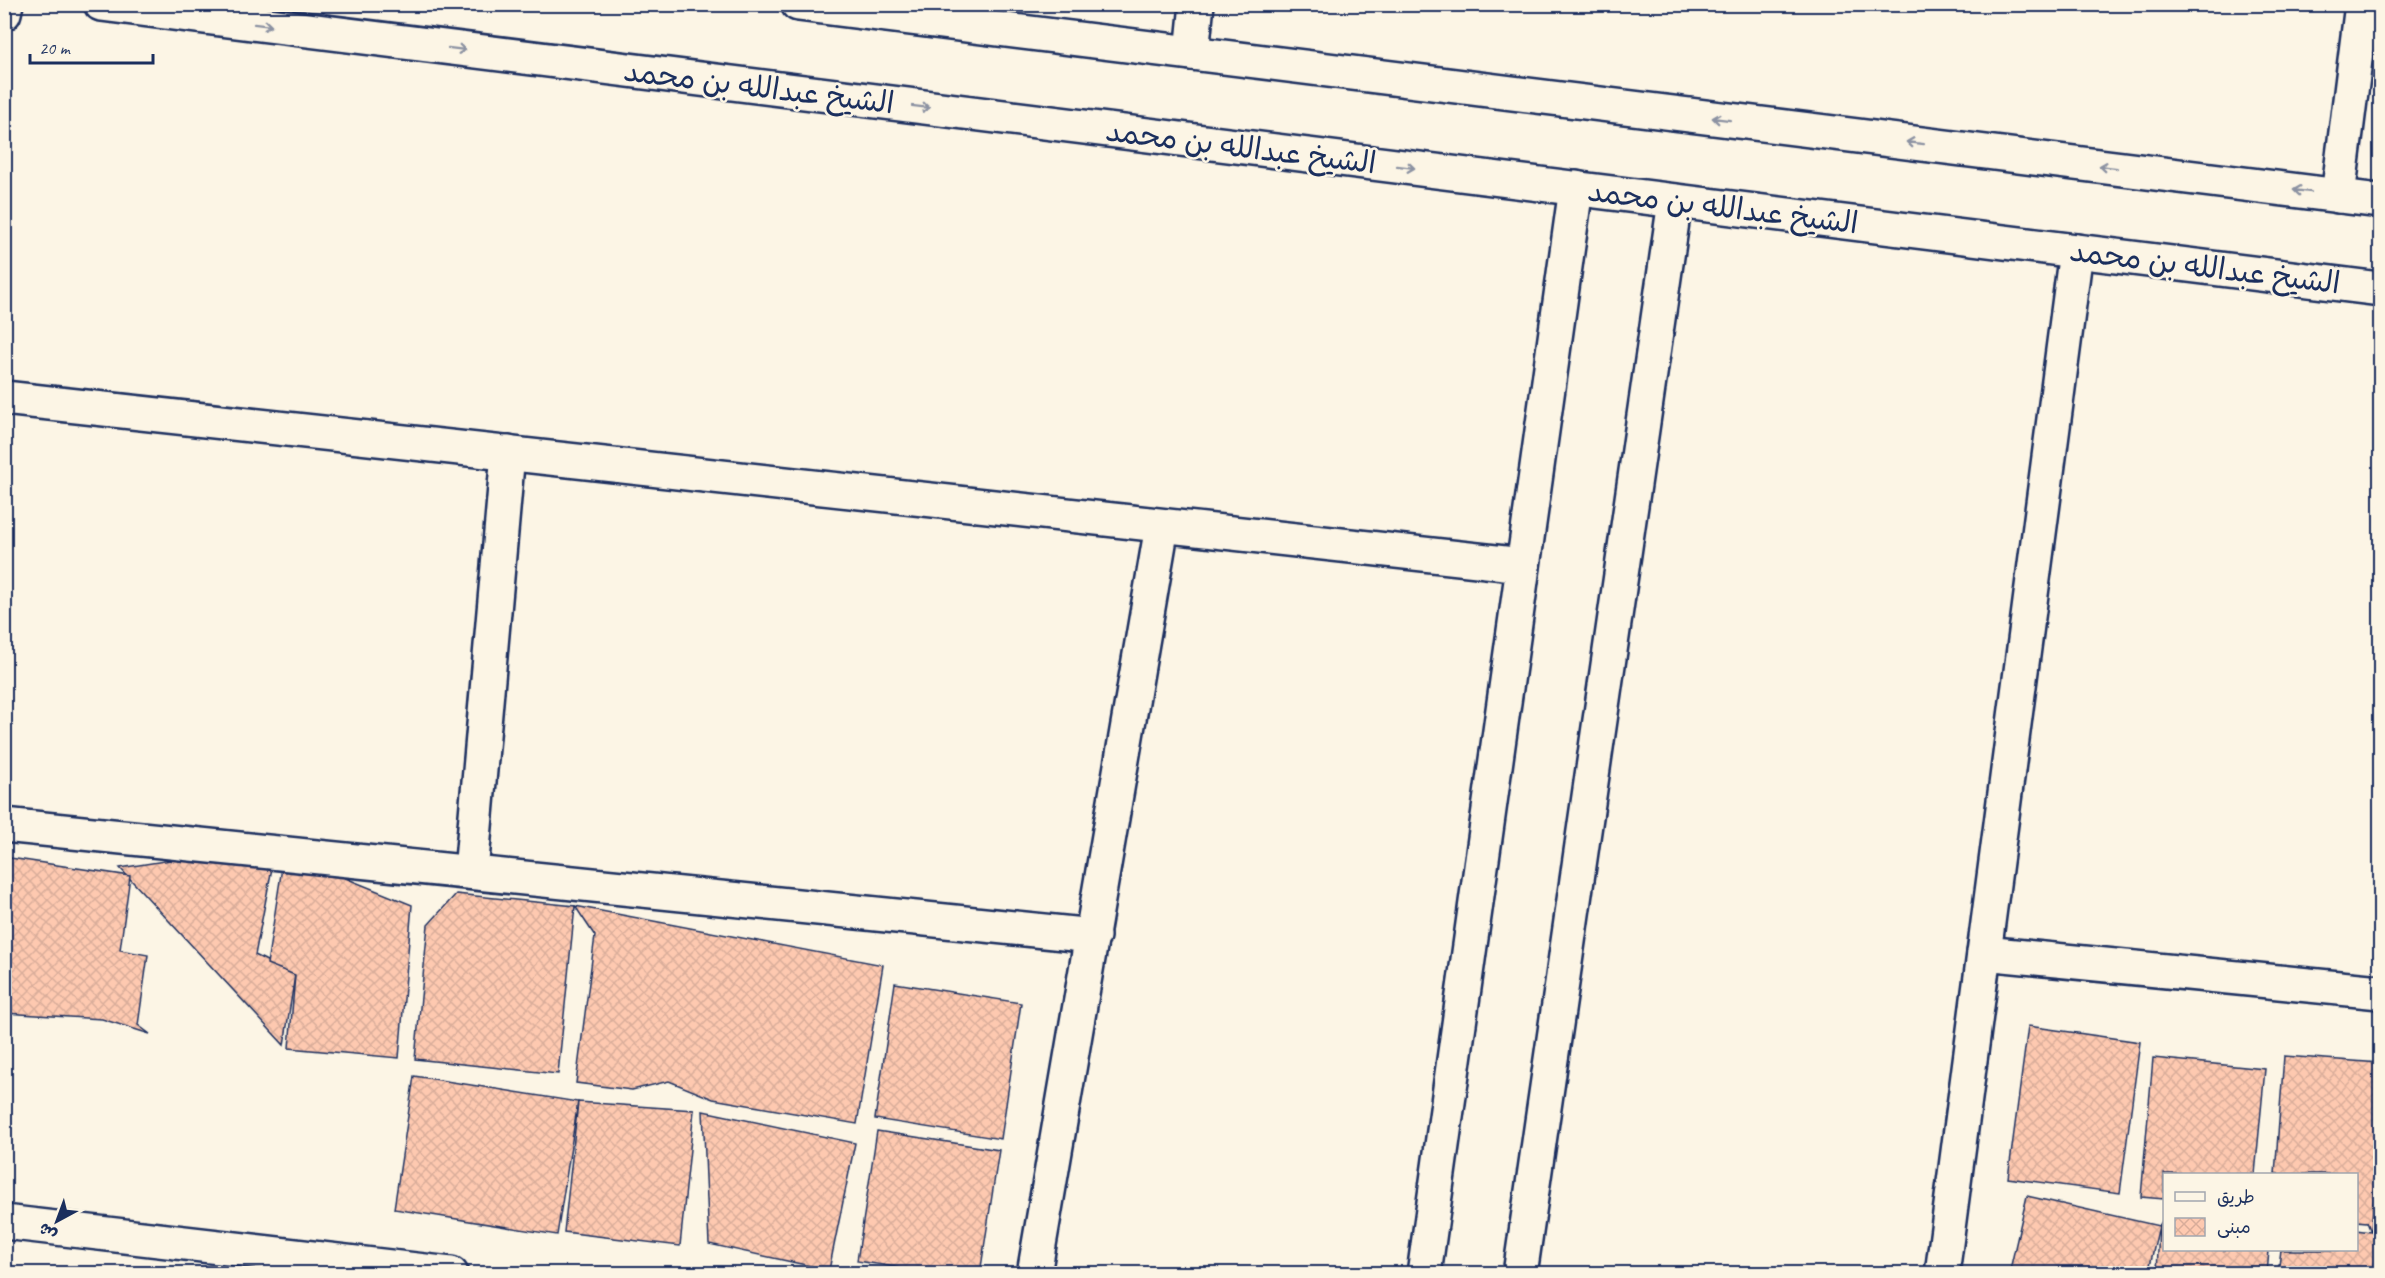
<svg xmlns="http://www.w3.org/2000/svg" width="2385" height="1278" font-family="Caveat,'Playpen Sans Arabic',sans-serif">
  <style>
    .building { fill: url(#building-cross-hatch); stroke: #1b2f5e; stroke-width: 1.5 }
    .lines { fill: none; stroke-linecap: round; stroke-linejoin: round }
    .minor-casing { stroke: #1b2f5e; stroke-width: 38 }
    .secondary-casing { stroke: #1b2f5e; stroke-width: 38 }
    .minor { stroke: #fcf5e5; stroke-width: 33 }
    .secondary { stroke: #fcf5e5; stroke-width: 33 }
    .oneway { stroke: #8c92a2 }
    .labels { text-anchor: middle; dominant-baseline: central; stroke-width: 5; stroke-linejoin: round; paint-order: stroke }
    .street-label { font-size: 30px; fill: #1b2f5e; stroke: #fcf5e5 }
  </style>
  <defs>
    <pattern id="building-cross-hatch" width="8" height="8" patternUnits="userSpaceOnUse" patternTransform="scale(1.5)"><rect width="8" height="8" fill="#fec9b0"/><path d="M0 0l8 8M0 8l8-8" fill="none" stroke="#d9ad9a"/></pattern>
  </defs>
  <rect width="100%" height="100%" fill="#fcf5e5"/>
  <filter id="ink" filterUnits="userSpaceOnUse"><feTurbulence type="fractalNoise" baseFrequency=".0167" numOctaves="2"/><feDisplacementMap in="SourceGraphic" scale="12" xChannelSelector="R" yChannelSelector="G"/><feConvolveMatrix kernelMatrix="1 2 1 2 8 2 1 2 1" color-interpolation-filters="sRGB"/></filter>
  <g filter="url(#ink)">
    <g class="building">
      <polygon points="196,856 272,868 255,955 295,975 284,1045 120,868"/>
      <polygon points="10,858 130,876 120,950 148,955 138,1025 150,1034 102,1019 4,1013 4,867"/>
      <polygon points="283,861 318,867 412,905 399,1058 289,1048 295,975 267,964"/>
      <polygon points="456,894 575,906 558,1074 415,1059 428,925"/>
      <polygon points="575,906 883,965 857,1124 713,1099 669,1081 632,1090 576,1083 595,936"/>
      <polygon points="895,983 1021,1003 1001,1139 875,1119"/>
      <polygon points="2028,1026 2140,1042 2120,1193 2008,1178"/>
      <polygon points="2284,1056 2380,1063 2380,1127 2371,1232 2367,1222 2356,1221 2356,1174 2275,1174"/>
      <polygon points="2153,1058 2265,1069 2255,1174 2164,1174 2164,1199 2141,1197"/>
      <polygon points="414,1076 578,1102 557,1235 394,1209"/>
      <polygon points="578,1102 694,1110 680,1246 564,1232"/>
      <polygon points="703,1111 855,1143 829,1270 709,1244"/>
      <polygon points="877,1131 999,1150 980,1274 938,1274 857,1261"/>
      <polygon points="2027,1196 2159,1226 2148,1274 2009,1274"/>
      <polygon points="2164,1218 2164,1250 2269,1250 2267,1274 2157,1274 2159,1226"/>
      <polygon points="2356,1230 2378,1233 2373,1274 2278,1274 2281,1250 2356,1250"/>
    </g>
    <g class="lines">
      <defs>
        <g id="minor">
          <polyline points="4,13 6,4"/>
          <polyline points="1192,53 1197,4"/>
          <polyline points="2338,196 2362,4"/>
          <polyline points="4,398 1523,565"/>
          <polyline points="4,825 1093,936"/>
          <polyline points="471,872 508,453"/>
          <polyline points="1984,953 2380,992"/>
          <polyline points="4,1222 451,1274"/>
          <polyline points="1034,1274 1162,526"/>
          <polyline points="1424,1274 1576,188"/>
          <polyline points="1520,1274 1675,201"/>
          <polyline points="1942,1274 2076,251"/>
        </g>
        <g id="secondary">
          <polyline points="101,4 2380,289"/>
          <polyline points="798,4 2380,201"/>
        </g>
      </defs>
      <use href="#minor" class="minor-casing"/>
      <use href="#secondary" class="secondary-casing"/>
      <use href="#minor" class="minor"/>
      <use href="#secondary" class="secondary"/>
    </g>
    <defs><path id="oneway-shaft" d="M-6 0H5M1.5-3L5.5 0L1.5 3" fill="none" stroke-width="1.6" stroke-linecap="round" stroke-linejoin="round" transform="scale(1.5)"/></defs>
    <g class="oneway">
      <use href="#oneway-shaft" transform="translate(263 25) rotate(7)"/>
      <use href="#oneway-shaft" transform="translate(457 49) rotate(7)"/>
      <use href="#oneway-shaft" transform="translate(921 107) rotate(7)"/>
      <use href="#oneway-shaft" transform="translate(1721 119) rotate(-173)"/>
      <use href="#oneway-shaft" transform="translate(1915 143) rotate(-173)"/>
      <use href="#oneway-shaft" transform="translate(1406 167) rotate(7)"/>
      <use href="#oneway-shaft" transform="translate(2108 167) rotate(-173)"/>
      <use href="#oneway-shaft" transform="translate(2302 191) rotate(-173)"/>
    </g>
  </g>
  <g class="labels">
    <g class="street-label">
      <text transform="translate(759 87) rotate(7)">الشيخ عبدالله بن محمد</text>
      <text transform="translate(1241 147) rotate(7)">الشيخ عبدالله بن محمد</text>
      <text transform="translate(1723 207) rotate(7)">الشيخ عبدالله بن محمد</text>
      <text transform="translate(2205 267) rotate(7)">الشيخ عبدالله بن محمد</text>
    </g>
  </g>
  <rect width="2385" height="1278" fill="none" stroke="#fcf5e5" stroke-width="24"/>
  <rect x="12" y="12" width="2361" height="1254" fill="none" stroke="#1b2f5e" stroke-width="2" filter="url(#ink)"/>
  <rect x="2163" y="1173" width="195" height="78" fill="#fcf5e5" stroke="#a2a6af" stroke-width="1.5"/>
  <rect x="2175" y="1192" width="30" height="9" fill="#fcf5e5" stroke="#a2a6af" stroke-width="1.5"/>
  <text x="2217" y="1203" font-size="18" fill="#1b2f5e">طريق</text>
  <rect x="2175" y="1218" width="30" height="18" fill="url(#building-cross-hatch)" stroke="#a2a6af" stroke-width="1.5"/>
  <text x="2217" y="1233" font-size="18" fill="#1b2f5e">مبنى</text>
  <g transform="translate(57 1221) rotate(221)" stroke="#fcf5e5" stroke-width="4.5" paint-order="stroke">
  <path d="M0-4.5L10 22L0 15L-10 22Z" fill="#1b2f5e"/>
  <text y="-9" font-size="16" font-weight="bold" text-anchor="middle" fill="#1b2f5e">ش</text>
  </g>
  <path d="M30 54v9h123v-9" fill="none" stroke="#1b2f5e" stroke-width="3"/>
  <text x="39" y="54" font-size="18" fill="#1b2f5e" stroke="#fcf5e5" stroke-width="4.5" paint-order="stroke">20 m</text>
</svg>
